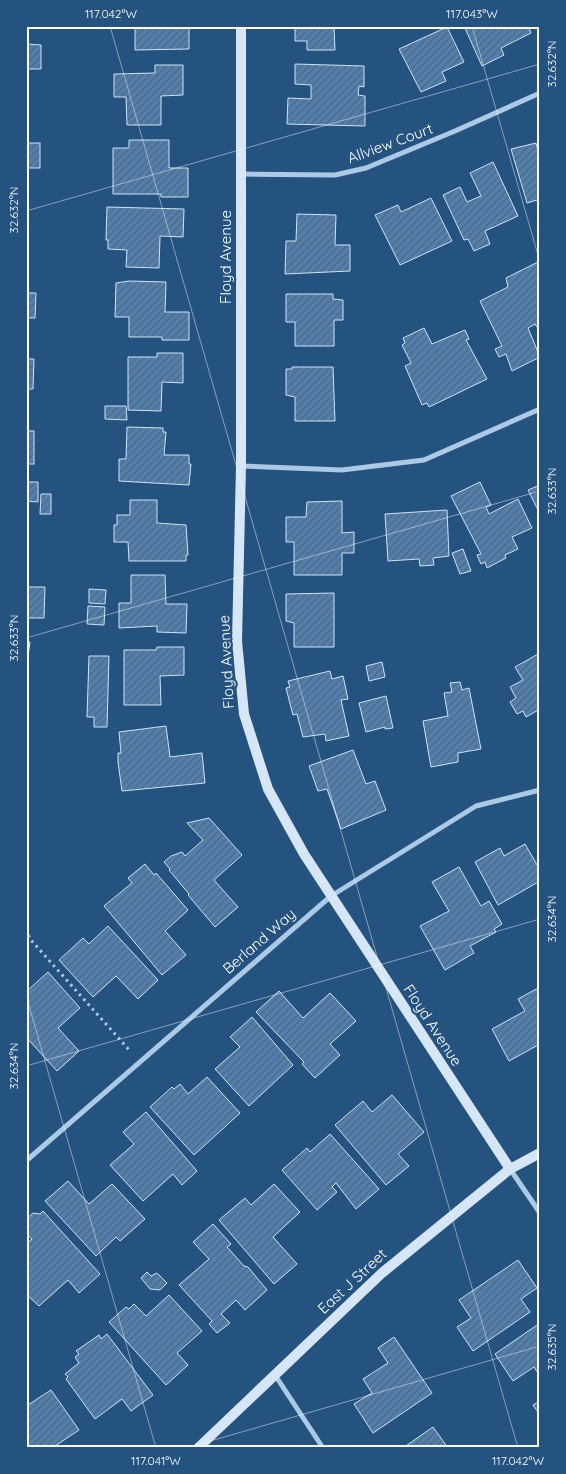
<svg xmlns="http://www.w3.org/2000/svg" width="566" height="1474" font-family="Quicksand,sans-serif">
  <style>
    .building { fill: url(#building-hatch); stroke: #cfe3f5 }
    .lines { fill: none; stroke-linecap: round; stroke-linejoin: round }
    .path { stroke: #accae6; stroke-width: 3; stroke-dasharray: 2.5 4; stroke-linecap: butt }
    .street { stroke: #accae6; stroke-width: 5 }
    .secondary { stroke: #d6e6f6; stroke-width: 10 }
    .ticks { fill: none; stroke: #fff; stroke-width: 1; stroke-opacity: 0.45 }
    .labels { text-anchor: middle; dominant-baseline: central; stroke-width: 4.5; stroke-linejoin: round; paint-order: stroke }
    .street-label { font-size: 15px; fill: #fff; stroke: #255380 }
    .neatline { fill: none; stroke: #fff; stroke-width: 2 }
    .ticks-label { font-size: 12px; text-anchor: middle; fill: #fff }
  </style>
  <defs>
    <pattern id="building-hatch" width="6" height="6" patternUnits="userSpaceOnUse" patternTransform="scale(1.25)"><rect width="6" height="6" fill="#527fab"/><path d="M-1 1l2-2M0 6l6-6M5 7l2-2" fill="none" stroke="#4f6880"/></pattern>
  </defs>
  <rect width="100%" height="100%" fill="#255380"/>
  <g class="building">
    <polygon points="135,26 189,26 189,49 135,50"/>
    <polygon points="295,26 334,26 335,50 307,50 307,41 295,41"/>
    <polygon points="464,26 528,26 531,33 501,48 504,55 482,66"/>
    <polygon points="447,27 464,62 442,72 446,81 421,92 399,49"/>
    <polygon points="26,44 41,45 41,69 26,69"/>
    <polygon points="295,64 364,66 364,87 359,86 358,95 365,96 365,126 287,124 288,98 311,99 311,85 295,84"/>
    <polygon points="155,65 183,65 183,95 161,96 161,125 127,125 126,97 114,97 114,74 155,73"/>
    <polygon points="129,140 169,140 169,168 188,168 188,197 161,197 161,194 113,194 113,148 129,148"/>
    <rect x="26" y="143" width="14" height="25"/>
    <polygon points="536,143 538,150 540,150 540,211 537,200 527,203 511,149"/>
    <polygon points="493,162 518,216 485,231 490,244 474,251 468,239 464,240 443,195 460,187 467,202 481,196 470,173"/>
    <polygon points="431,198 452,241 400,265 375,215 398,205 401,212"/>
    <polygon points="107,207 184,209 183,237 160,236 159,268 126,267 127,250 108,249 108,240 106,240"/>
    <polygon points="297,214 336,215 335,245 350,245 350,271 285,274 286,241 296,241"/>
    <polygon points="540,261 540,325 537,327 535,324 528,328 540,357 512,371 506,354 499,357 495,349 502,346 480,301 508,287 506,278"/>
    <polygon points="129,281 166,282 165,312 189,312 189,340 162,340 162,337 129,337 129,317 115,317 116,283"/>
    <polygon points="26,293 36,293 35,318 26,318"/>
    <polygon points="286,294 333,294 333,299 343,300 343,320 334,320 334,346 295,346 295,322 286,322"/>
    <polygon points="424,328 432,344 465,330 469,339 466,340 487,379 429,407 427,403 422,405 405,366 411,363 402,345 405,343 403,338"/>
    <polygon points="157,353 183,353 183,383 162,382 161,411 128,410 128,357 157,357"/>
    <polygon points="26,359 34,359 33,389 26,389"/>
    <polygon points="292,367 333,367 335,421 295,421 295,397 286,395 286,369 292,369"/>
    <polygon points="105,406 126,406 127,420 105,419"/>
    <polygon points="127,427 163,428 163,432 166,432 164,455 189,455 189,464 191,464 189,485 119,481 119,459 126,459"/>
    <rect x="26" y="431" width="8" height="33"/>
    <polygon points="26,482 38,482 38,502 26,501"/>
    <polygon points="480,482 491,505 486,507 489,514 518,499 532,528 512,537 518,549 505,555 506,558 487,568 485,562 481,564 477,555 481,554 451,496"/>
    <polygon points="540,485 540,514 528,490"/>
    <polygon points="41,494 51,494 51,514 40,514"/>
    <polygon points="130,500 157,500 157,523 186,525 188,555 186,555 186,561 129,561 128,542 114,542 114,525 117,525 117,515 130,515"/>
    <polygon points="342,501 342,533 354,532 354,553 342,553 342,575 294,575 294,542 286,542 286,517 306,517 307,502"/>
    <polygon points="447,510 449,556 433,558 434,565 420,566 419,559 388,561 385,514"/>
    <polygon points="463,549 471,571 460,574 452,553"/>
    <polygon points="131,575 165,575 166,604 187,604 186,633 157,632 157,626 119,628 119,603 131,603"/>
    <polygon points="26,587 45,587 44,618 26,618"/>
    <polygon points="89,589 106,590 105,604 89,603"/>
    <polygon points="334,593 334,647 294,647 294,623 286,621 286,594"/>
    <polygon points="88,606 105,607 104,625 87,624"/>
    <polygon points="26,641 30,642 27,664 26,664"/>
    <polygon points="157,647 184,647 184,675 160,676 161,705 124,705 124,650 156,650"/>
    <polygon points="540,653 540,709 526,717 523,711 517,714 510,702 516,698 510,687 523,680 515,667"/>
    <polygon points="89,656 109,656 107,727 94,727 94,717 87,717"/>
    <polygon points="382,662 385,677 369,681 366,666"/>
    <polygon points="330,671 332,679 343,676 348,699 341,700 349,736 326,741 325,734 303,737 297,714 293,715 286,688 290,687 288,681"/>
    <polygon points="460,682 462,690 469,688 481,749 458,753 458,762 431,767 423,721 448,716 444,693 452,692 450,683"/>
    <polygon points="386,696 393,728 385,729 385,727 366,732 359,703"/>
    <polygon points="166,726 170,757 202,753 205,783 122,791 118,762 118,753 121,753 119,732"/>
    <polygon points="353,750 366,784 375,781 386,810 341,829 327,789 318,791 309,766"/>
    <polygon points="209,818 242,855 214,880 238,907 215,927 188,895 189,894 169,870 170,869 164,862 171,856 182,852 185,856 203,840 187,823"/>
    <polygon points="525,844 540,870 540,881 498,905 475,862 500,848 504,856"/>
    <polygon points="145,864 154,875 156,873 188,910 165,931 186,955 162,975 104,906 132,883 128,878"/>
    <polygon points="459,867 481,906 489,901 502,924 494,929 496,932 470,946 474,953 445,970 420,926 449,911 432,882"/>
    <polygon points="108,926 158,980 138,999 116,976 93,997 59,960 83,938 89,944"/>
    <polygon points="48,972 80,1008 58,1028 79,1051 57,1071 26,1037 26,992"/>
    <polygon points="540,987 540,1044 509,1061 492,1029 525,1011 518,999"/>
    <polygon points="279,991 303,1018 330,993 356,1021 330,1044 340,1055 315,1078 302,1064 304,1062 256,1012"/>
    <polygon points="252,1017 293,1065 249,1106 215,1069 240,1047 230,1037"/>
    <polygon points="207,1077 240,1113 194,1155 150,1107 172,1087 174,1089 180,1084 188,1094"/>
    <polygon points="392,1095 424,1132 398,1154 409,1166 386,1185 335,1125 363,1101 372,1112"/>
    <polygon points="146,1112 197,1171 182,1185 173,1174 143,1201 110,1165 134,1144 123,1132"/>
    <polygon points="330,1134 379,1189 356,1209 336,1183 332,1187 337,1192 317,1210 282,1170 307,1148 310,1152"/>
    <polygon points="68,1181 89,1204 112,1184 145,1219 120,1241 116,1237 96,1256 45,1201"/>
    <polygon points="274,1184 300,1212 273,1237 297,1264 274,1284 219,1220 245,1198 251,1205"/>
    <polygon points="43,1211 100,1274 79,1293 68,1280 39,1306 26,1294 26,1244 32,1239 26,1233 26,1219 33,1213 40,1214"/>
    <polygon points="213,1224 231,1244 227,1247 244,1266 248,1267 267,1290 245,1310 236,1300 221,1314 230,1323 217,1333 209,1324 212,1321 179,1285 209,1259 193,1242"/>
    <polygon points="518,1260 537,1288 521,1299 530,1312 473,1351 457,1327 471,1318 459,1300"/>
    <polygon points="147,1272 151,1276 157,1273 167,1283 160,1290 150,1289 141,1278"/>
    <polygon points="169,1295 202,1331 177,1353 188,1365 166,1385 109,1322 126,1307 129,1309 134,1304 146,1316"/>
    <polygon points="540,1323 540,1376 534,1367 513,1381 495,1354"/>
    <polygon points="107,1334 153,1395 131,1411 122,1399 95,1419 66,1379 68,1377 65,1374 79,1363 75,1357 79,1354 76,1351 99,1335 101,1339"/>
    <polygon points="394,1337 432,1393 373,1433 354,1404 372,1393 363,1379 388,1363 378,1348"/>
    <polygon points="51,1390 79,1430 52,1448 26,1448 26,1404 28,1405"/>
    <polygon points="540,1401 540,1415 533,1405"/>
    <polygon points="433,1427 448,1448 403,1448"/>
  </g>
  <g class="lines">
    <polyline class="path" points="26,929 30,939 131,1052"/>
    <g class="street">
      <polyline points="240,174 335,175 366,168 455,131 540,93"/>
      <polyline points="241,466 342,470 424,460 540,409"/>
      <polyline points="26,1161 331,896 476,806 540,790"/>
      <polyline points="510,1169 540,1213"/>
      <polyline points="275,1375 323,1448"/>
    </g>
    <g class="secondary">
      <polyline points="241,26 241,466 237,641 244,714 268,789 304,854 510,1169"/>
      <polyline points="198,1448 382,1273 510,1169 540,1153"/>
    </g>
  </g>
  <path class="ticks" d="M110 26 518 1448M472 26 540 262M26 211 540 64M26 638 540 491M26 995 156 1448M26 1066 540 919M186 1448 540 1346"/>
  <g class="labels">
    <g class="street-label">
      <text transform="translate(390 143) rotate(-20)">Allview Court</text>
      <text transform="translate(225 257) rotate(-90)">Floyd Avenue</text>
      <text transform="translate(226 662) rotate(-93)">Floyd Avenue</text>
      <text transform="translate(259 941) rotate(-41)">Berland Way</text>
      <text transform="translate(433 1025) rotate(57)">Floyd Avenue</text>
      <text transform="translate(352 1281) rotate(-43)">East J Street</text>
    </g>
  </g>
  <rect width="566" height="1474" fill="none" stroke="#255380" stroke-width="55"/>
  <rect x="28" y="28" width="510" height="1418" class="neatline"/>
  <g class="ticks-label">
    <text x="111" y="18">117.042°W</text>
    <text x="472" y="18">117.043°W</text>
    <text transform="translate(552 64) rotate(-90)" y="4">32.632°N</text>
    <text transform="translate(14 210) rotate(-90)" y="4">32.632°N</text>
    <text transform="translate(552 491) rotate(-90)" y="4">32.633°N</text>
    <text transform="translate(14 638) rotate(-90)" y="4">32.633°N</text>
    <text transform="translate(552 919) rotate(-90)" y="4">32.634°N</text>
    <text transform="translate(14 1066) rotate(-90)" y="4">32.634°N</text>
    <text transform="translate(552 1347) rotate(-90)" y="4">32.635°N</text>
    <text x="156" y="1465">117.041°W</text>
    <text x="518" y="1465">117.042°W</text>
  </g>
</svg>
